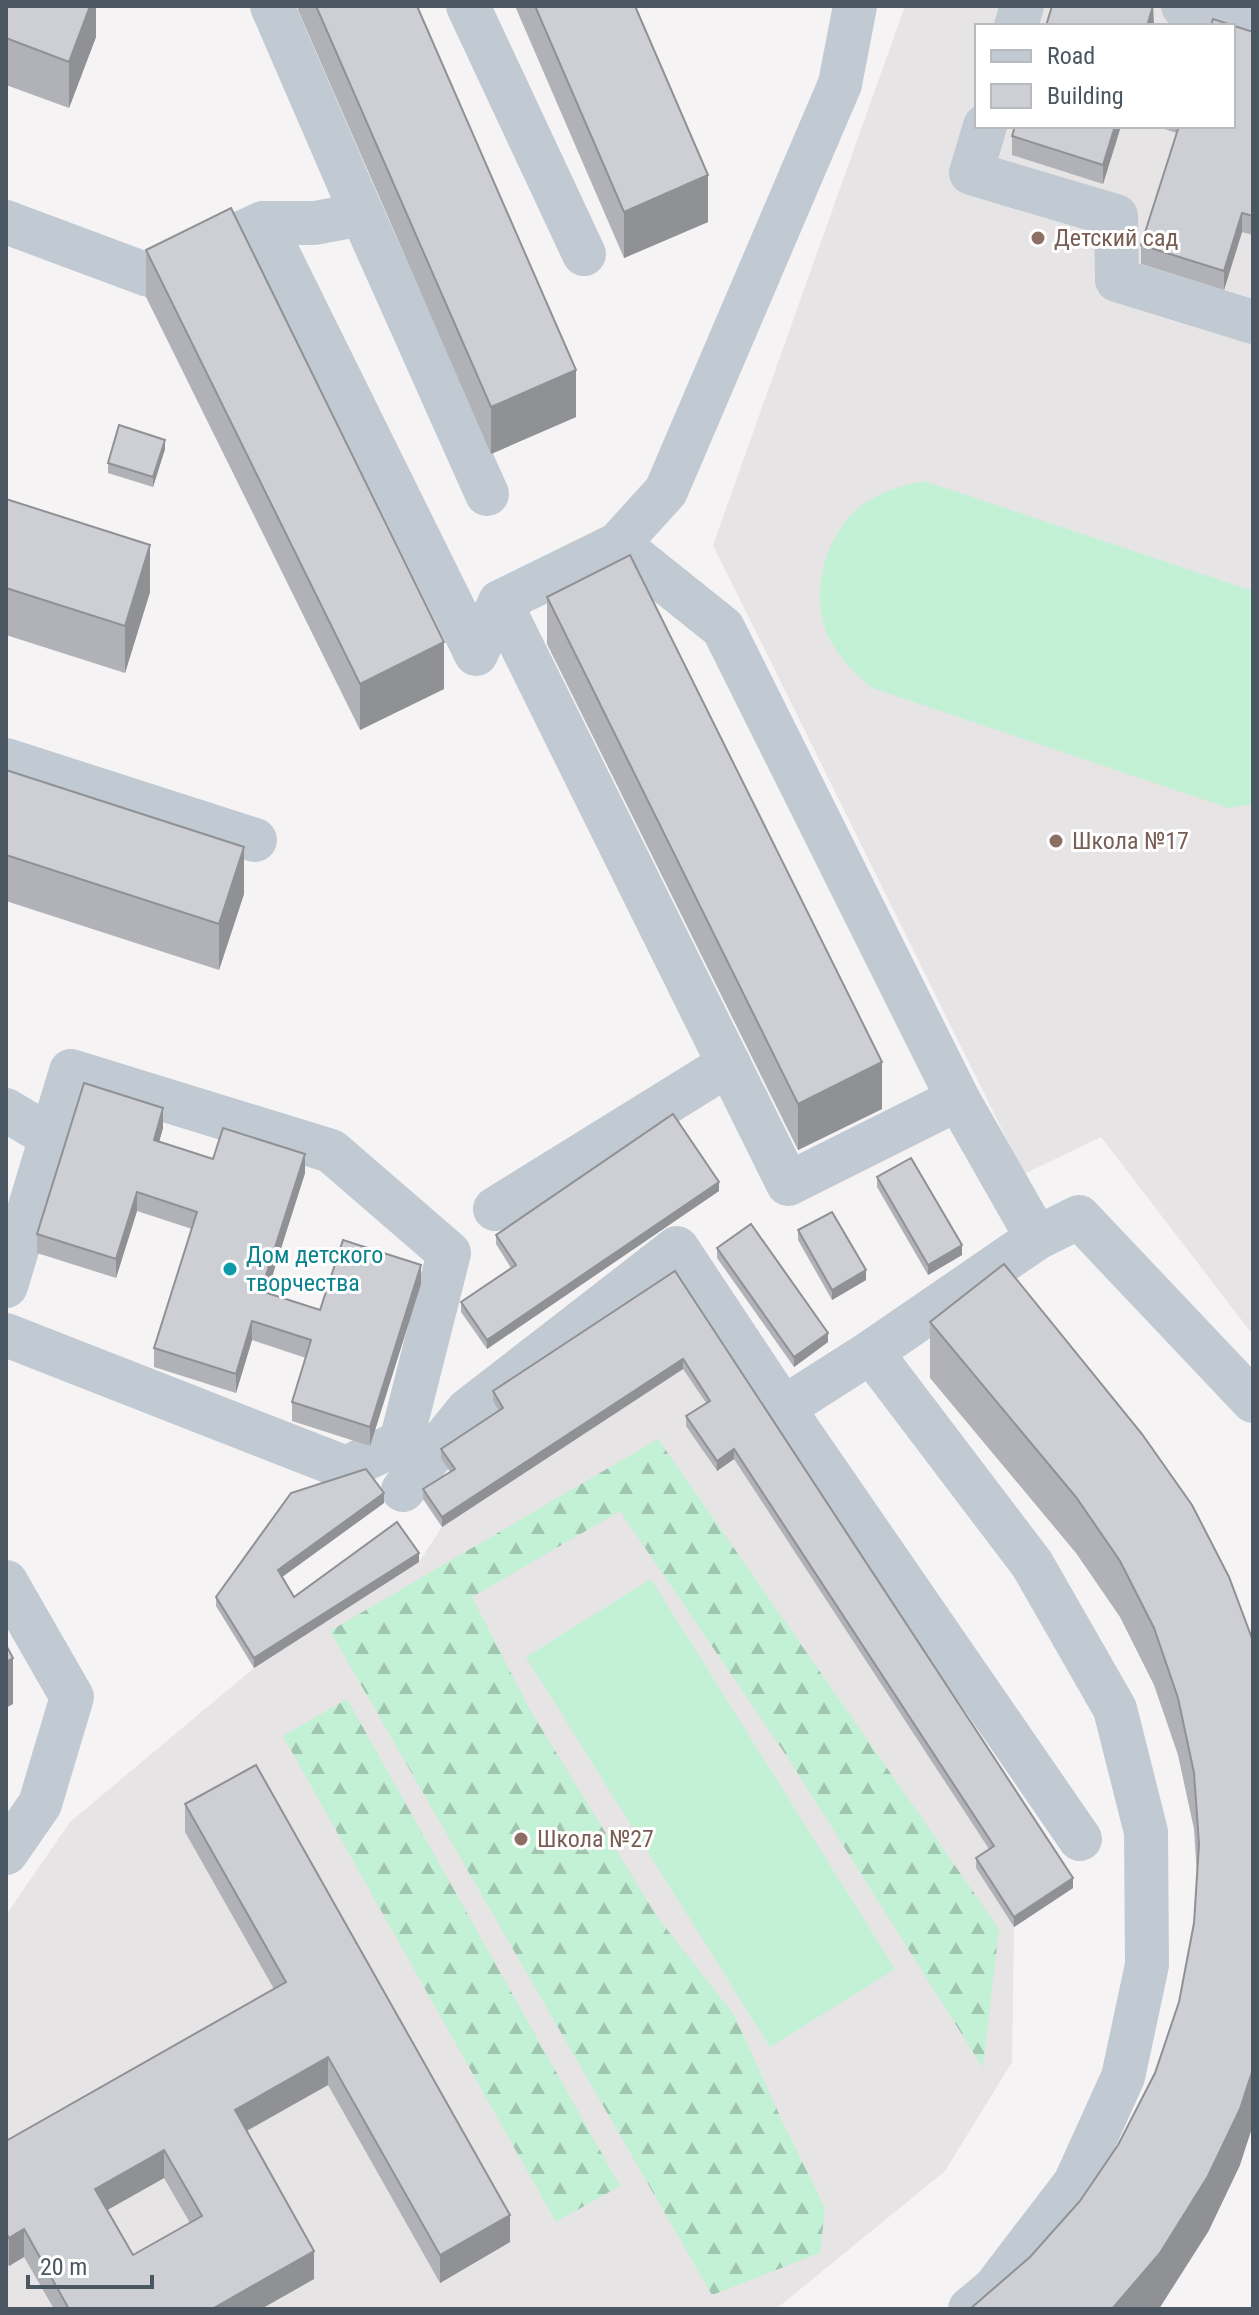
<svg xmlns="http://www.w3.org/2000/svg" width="1259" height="2315" font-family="'Roboto Condensed',sans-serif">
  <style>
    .education { fill: #e6e4e5; fill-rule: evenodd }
    .forest { fill: url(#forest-firs) }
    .pitch { fill: #c3f1d5 }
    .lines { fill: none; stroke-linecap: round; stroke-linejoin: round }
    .minor { stroke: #c1cad2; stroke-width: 44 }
    .wall { fill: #b0b2b7; fill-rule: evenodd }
    .shaded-wall { fill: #909195 }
    .building { fill: #cdcfd5; stroke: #909195; stroke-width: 2; fill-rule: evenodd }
    .education-dot { fill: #8d6e63; stroke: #fff; stroke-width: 3 }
    .culture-dot { fill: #0f9aa8; stroke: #fff; stroke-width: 3 }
    .labels { text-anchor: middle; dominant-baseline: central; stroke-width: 6; stroke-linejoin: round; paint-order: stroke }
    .education-label { font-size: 24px; fill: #785e54; stroke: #fff; text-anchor: start }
    .culture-label { font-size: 24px; fill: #0d838f; stroke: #fff; text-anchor: start }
  </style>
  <defs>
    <pattern id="forest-firs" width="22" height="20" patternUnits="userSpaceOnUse" patternTransform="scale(2)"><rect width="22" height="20" fill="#c3f1d5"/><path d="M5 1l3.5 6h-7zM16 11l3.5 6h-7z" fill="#a0c6b0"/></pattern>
  </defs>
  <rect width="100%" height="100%" fill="#f5f3f3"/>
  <g class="education">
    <path d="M905 6H1253V1335L1101 1137 1024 1174 713 545ZM977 26H1233V126H977Z"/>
    <polygon points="683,1369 710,1410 687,1426 716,1471 734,1459 994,1856 976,1868 1014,1927 1012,2062 945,2171 776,2309 6,2309 6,1915 70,1822 254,1668 419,1562 442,1527"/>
  </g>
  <g class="forest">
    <polygon points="658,1439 999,1929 983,2068 792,1764 620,1511 472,1597 530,1710 658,1918 734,2015 784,2125 825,2208 820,2253 712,2295 330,1631"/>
    <polygon points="347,1699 620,2186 556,2222 283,1736"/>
  </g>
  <g class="pitch">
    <path d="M924 481 1253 591V804L1229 808 872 688C855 673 838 658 828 636 809 595 825 534 861 506 881 491 901 486 924 481Z"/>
    <polygon points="651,1579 895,1969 770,2047 526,1657"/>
  </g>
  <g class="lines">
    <g class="minor">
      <polyline points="272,6 362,214"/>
      <polyline points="468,6 584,254"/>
      <polyline points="1183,6 1253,25"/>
      <polyline points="1016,26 1022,6"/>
      <polyline points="985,126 971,173 1116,216 1117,280 1253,322"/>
      <polyline points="6,222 148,275 263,223 476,654 500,602 618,544 666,491 840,84 855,6"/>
      <polyline points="263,223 315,223 362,214 487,494"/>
      <polyline points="618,544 723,628 958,1099 1037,1238"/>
      <polyline points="500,602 788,1184 958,1099"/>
      <polyline points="6,760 255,840"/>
      <polyline points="6,1110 51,1137"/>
      <polyline points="495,1209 729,1064"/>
      <polyline points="6,1286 71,1071 331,1151 449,1253 401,1442 346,1468 6,1335"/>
      <polyline points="871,1352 1032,1564 1115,1709 1146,1832 1147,1965 1123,2077 1075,2183 994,2289 970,2309"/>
      <polyline points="783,1408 871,1352 1037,1238 1079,1217 1253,1401"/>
      <polyline points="403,1490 467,1411 677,1248 783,1408 1080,1839"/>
      <polyline points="6,1582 72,1697 40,1804 6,1853"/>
    </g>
  </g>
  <g class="wall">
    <polygon points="6,6 96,6 96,37 69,108 6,85"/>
    <polygon points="298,6 417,6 576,417 491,454 298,10"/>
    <polygon points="515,6 635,6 708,222 624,258"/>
    <polygon points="1253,32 1253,235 1242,232 1224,290 1141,264 1141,245 1177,133 1155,126 1233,126"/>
    <polygon points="1121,126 1103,184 1012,155 1012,136"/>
    <polygon points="146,250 444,689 360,730 146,297"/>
    <polygon points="165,449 153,487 108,473 108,463"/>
    <polygon points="6,499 150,592 125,673 6,635"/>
    <polygon points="547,597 882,1109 798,1150 547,644"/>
    <polygon points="6,770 244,894 219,970 6,901"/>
    <polygon points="163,1128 159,1142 213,1159 305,1173 267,1293 320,1310 421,1284 370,1446 292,1421 292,1402 306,1358 252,1340 236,1393 154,1367 154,1348 192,1229 137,1211 116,1278 37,1253 37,1234"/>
    <polygon points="877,1177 962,1255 928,1275 877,1187"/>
    <polygon points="719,1191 487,1349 461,1312 461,1302 511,1268 496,1244 496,1235"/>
    <polygon points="798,1230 866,1280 832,1300 798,1240"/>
    <polygon points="717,1248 828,1342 794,1367 717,1258"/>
    <polygon points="675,1271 1073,1888 1014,1927 976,1868 976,1858 989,1849 734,1459 717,1471 686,1426 686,1416 706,1403 683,1369 442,1527 423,1499 423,1489 450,1472 441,1458 441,1449 499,1411 493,1401 493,1391"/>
    <polygon points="930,1322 1192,1505 1240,2165 1208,2232 1030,2257 1080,2201 1118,2145 1155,2073 1179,2002 1194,1923 1197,1875 1194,1829 1178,1755 1154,1685 1120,1617 1076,1553 930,1378"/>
    <polygon points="384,1503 282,1577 294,1597 419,1562 254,1668 216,1606 216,1597"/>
    <path d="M185 1804 510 2242 440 2283 328 2085 247 2131 314 2279 261 2309H54L24 2257 9 2266 6 2261V2141L274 1989 185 1832ZM164 2178 190 2223 133 2255 107 2210Z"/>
  </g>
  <g class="shaded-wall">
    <polygon points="90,6 96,6 96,37 69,108 69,62"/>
    <polygon points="1153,6 1154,23 1153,26 1147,26"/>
    <polygon points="1115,126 1121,126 1103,184 1103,165"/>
    <polygon points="708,175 708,222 624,258 624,212"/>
    <polygon points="1242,213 1242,232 1224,290 1224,271"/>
    <polygon points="7,243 7,290 6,293 6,247"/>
    <polygon points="576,370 576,417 491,454 491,407"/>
    <polygon points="165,440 165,449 153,487 153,477"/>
    <polygon points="150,545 150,592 125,673 125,626"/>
    <polygon points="444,642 444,689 360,730 360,684"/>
    <polygon points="244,847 244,894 219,970 219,924"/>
    <polygon points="882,1062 882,1109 798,1150 798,1104"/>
    <polygon points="163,1108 163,1128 154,1160 154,1140"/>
    <polygon points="305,1154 305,1173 261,1311 261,1291"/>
    <polygon points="719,1182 719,1191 487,1349 487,1340"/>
    <polygon points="137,1192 137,1211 116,1278 116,1259"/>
    <polygon points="962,1245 962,1255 928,1275 928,1265"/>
    <polygon points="421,1265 421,1284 370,1446 370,1427"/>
    <polygon points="866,1270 866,1280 832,1300 832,1290"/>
    <polygon points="252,1321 252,1340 236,1393 236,1374"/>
    <polygon points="828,1333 828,1342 794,1367 794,1357"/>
    <polygon points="683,1359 683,1369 442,1527 442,1517"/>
    <polygon points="734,1449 734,1459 717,1471 717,1461"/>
    <polygon points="384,1493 384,1503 278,1580 278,1570"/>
    <polygon points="419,1553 419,1562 254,1668 254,1658"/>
    <polygon points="13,1658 13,1704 6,1708 6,1662"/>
    <polygon points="1073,1878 1073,1888 1014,1927 1014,1917"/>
    <polygon points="328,2057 328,2085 235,2137 235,2110"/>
    <polygon points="1253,2069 1253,2125 1240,2165 1208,2232 1159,2309 1112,2309"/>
    <polygon points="164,2150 164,2178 95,2217 95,2189"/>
    <polygon points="510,2215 510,2242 440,2283 440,2255"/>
    <polygon points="24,2229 24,2257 9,2266 9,2238"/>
    <polygon points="314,2251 314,2279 261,2309 212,2309"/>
  </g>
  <g class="building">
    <polygon points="6,6 90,6 69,62 6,38"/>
    <polygon points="316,6 417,6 576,370 491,407"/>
    <polygon points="535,6 635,6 708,175 624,212"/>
    <polygon points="1052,6 1153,6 1147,26 1046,26"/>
    <polygon points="1213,19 1253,32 1253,216 1242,213 1224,271 1141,245 1179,126 1233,126 1233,26 1211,26"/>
    <polygon points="1015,126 1115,126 1103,165 1012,136"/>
    <polygon points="231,208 444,642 360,684 146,250"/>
    <polygon points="119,425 165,440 153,477 108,463"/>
    <polygon points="6,499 150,545 125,626 6,588"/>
    <polygon points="630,555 882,1062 798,1104 547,597"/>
    <polygon points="6,770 244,847 219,924 6,855"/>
    <polygon points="84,1083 163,1108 154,1140 213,1159 223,1128 305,1154 261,1291 320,1310 343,1240 421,1265 370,1427 292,1402 311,1340 252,1321 236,1374 154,1348 197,1212 137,1192 116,1259 37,1234"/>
    <polygon points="673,1114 719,1182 487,1340 461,1302 516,1265 496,1235"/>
    <polygon points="911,1158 962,1245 928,1265 877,1177"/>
    <polygon points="832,1212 866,1270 832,1290 798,1230"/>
    <polygon points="751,1224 828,1333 794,1357 717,1248"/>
    <polygon points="1004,1264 1142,1434 1192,1505 1229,1577 1253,1641 1253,2069 1240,2109 1208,2176 1160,2253 1112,2309 970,2309 1030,2257 1080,2201 1118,2145 1155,2073 1179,2002 1194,1923 1199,1844 1194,1773 1178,1698 1154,1628 1120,1561 1076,1497 930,1322"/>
    <polygon points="675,1271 1073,1878 1014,1917 976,1858 994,1846 734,1449 717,1461 686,1416 710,1401 683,1359 442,1517 423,1489 455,1469 441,1449 503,1408 493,1391"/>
    <polygon points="366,1469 384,1493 278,1570 294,1597 397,1522 419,1553 254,1658 216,1597 291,1493"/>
    <polygon points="6,1645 13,1658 6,1662"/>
    <path d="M256 1765 510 2215 440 2255 328 2057 235 2110 314 2251 212 2309H69L24 2229 9 2238 6 2233V2141L286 1982 185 1804ZM164 2150 202 2216 133 2255 95 2189Z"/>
  </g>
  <g class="education-dot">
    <circle cx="1038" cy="238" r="8"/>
    <circle cx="1056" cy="841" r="8"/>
    <circle cx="521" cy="1839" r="8"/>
  </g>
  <circle class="culture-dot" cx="230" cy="1269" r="8"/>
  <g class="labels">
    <g class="education-label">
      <text x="1054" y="238">Детский сад</text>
      <text x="1072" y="841">Школа №17</text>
      <text x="537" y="1839">Школа №27</text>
    </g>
    <g class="culture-label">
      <text x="246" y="1255">Дом детского<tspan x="246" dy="28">творчества</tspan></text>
    </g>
  </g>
  <rect width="1259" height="2315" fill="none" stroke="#4a5661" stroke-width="16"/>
  <rect x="975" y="24" width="260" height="104" fill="#ffffff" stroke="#b7bbc0" stroke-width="2"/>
  <rect x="991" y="50" width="40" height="12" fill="#c1cad2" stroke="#b7bbc0" stroke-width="2"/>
  <text x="1047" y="64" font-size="24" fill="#4a5661">Road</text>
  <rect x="991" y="84" width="40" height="24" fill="#cdcfd5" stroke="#b7bbc0" stroke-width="2"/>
  <text x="1047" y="104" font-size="24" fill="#4a5661">Building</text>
  <path d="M28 2275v12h124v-12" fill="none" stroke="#4a5661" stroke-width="4"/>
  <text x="40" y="2275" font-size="24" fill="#4a5661" stroke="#ffffff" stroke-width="6" paint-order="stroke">20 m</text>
</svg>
